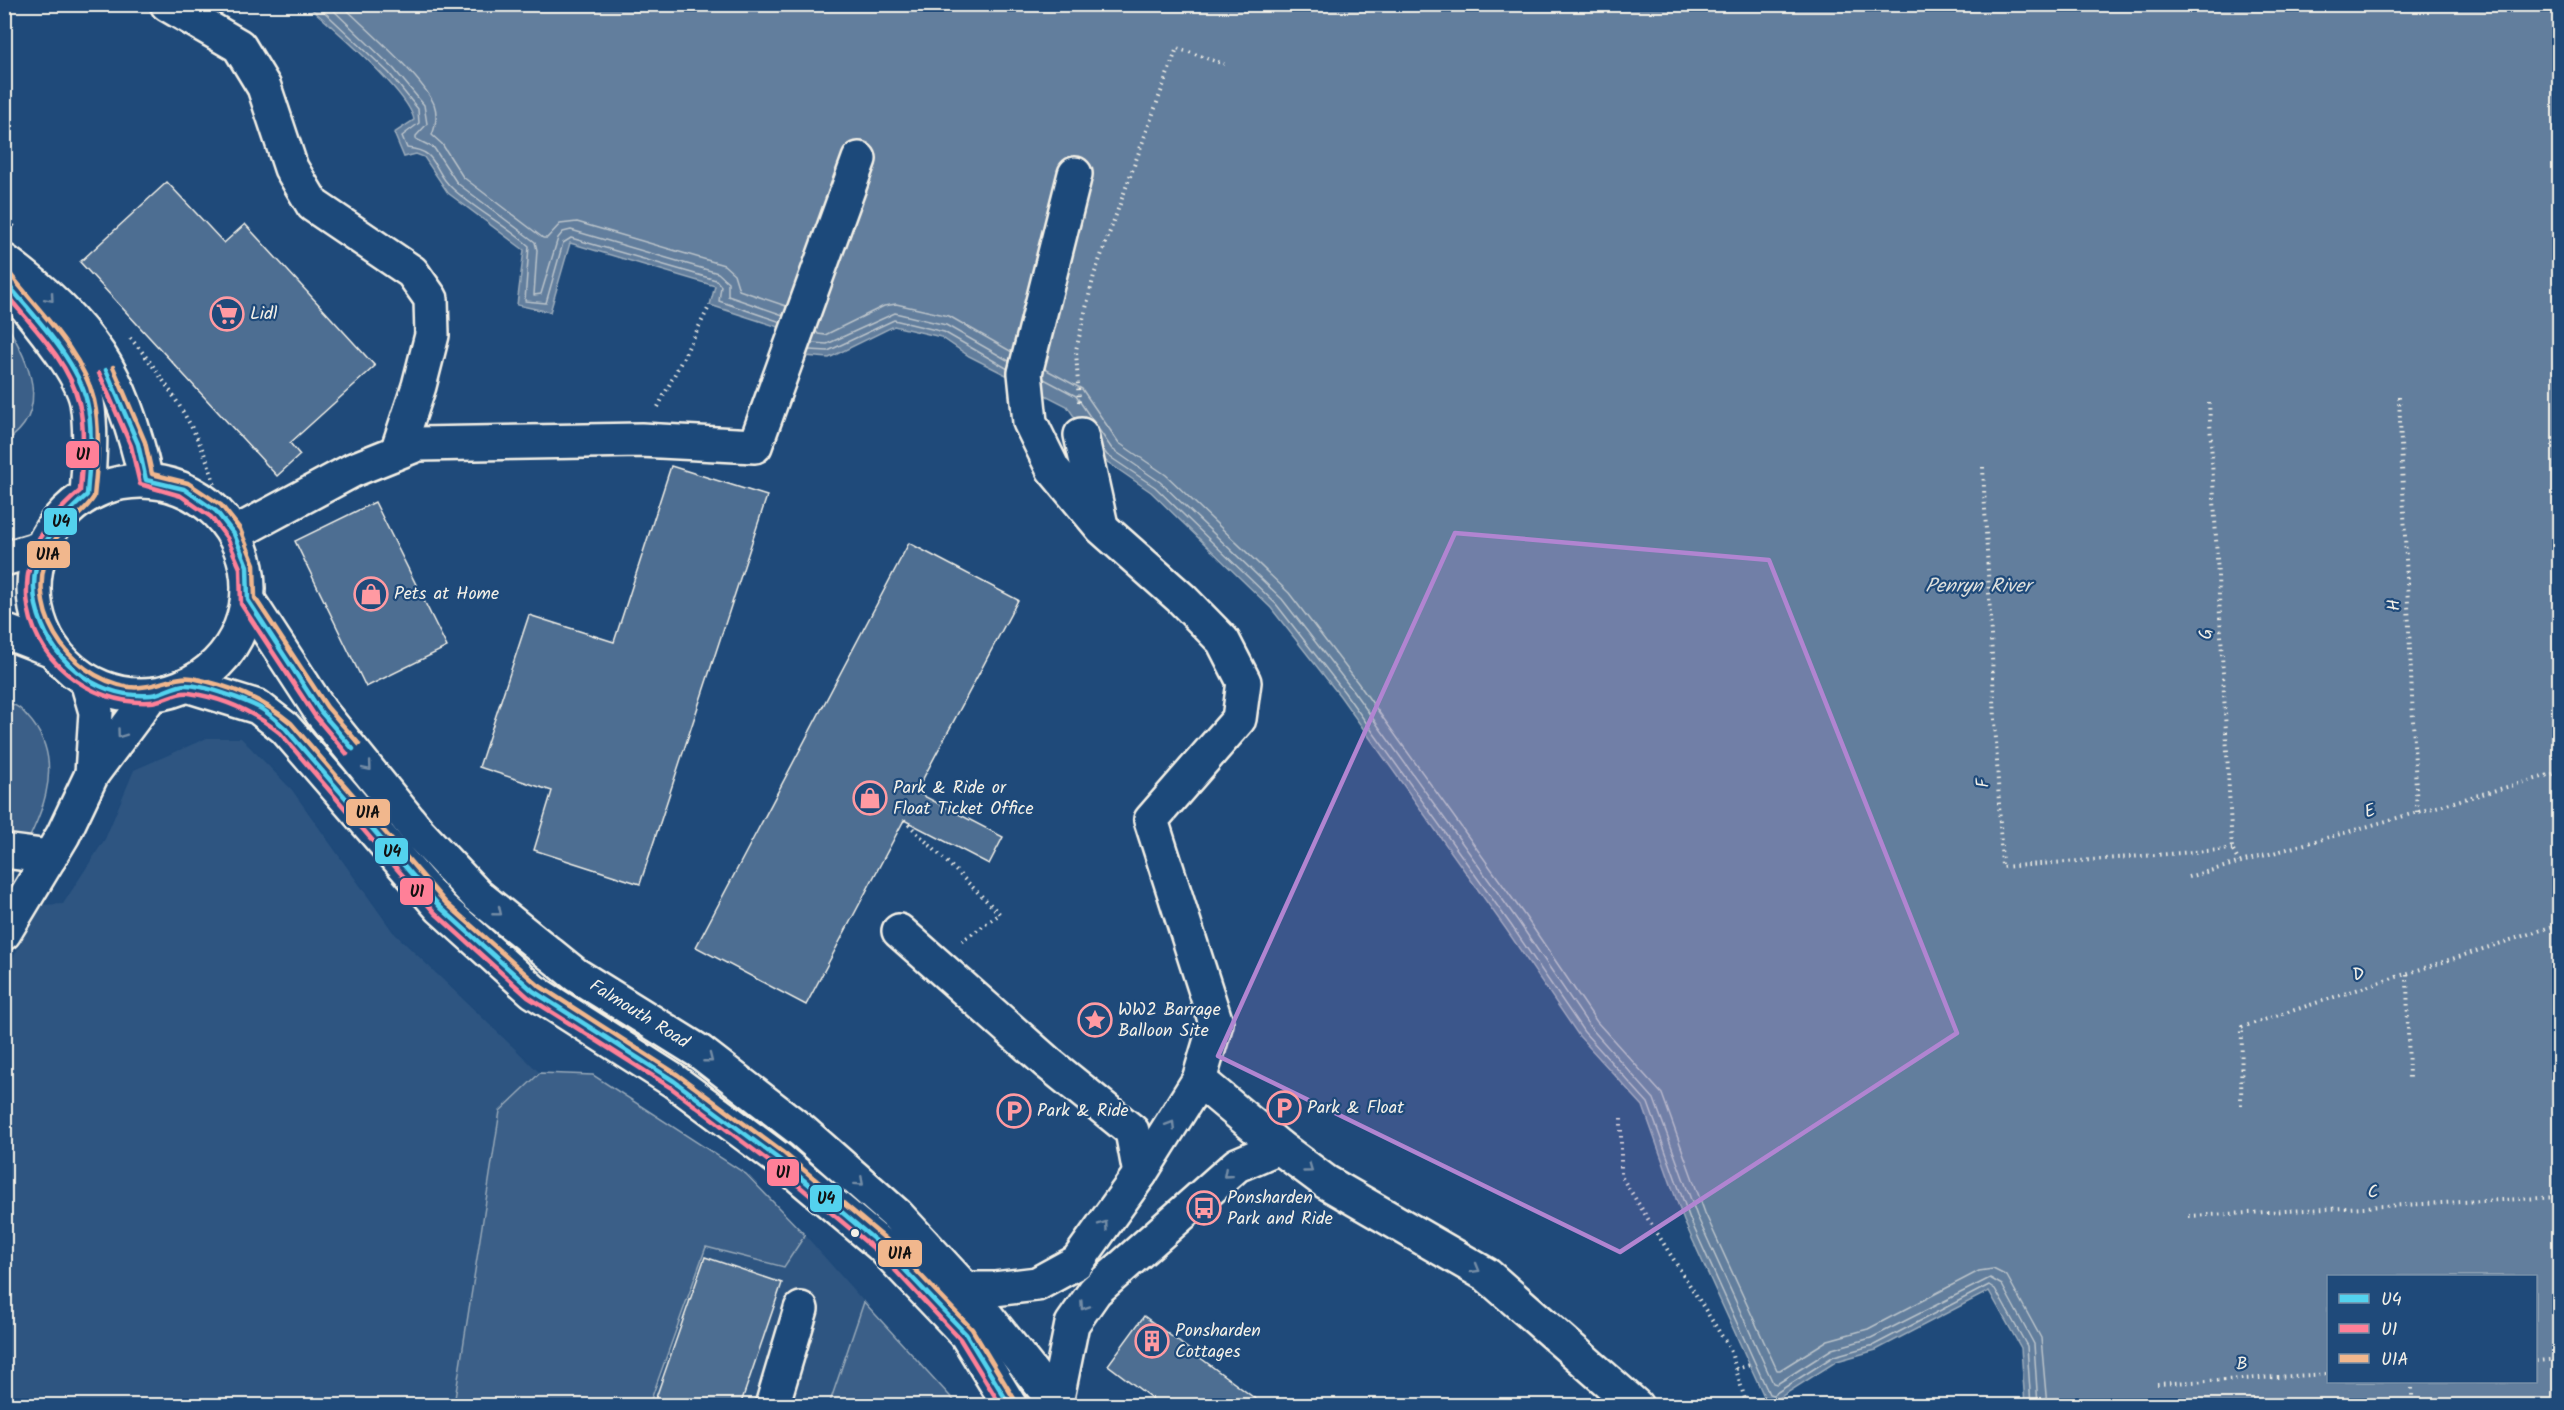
<svg xmlns="http://www.w3.org/2000/svg" width="2564" height="1410" font-family="Kalam,sans-serif">
  <style>
    .built { fill: #2d5581 }
    .green { fill: #3a5f88; stroke: #97a8b8; stroke-width: 1.5 }
    .water { fill: #627e9d; stroke: #9cacbb; stroke-width: 1.5; fill-rule: evenodd }
    .lines { fill: none; stroke-linecap: round; stroke-linejoin: round }
    .shore { stroke: #bac3ca; stroke-width: 1.5 }
    .building { fill: #4d6e92; stroke: #f4f1e8; stroke-width: 1.5 }
    .minor-casing { stroke: #f4f1e8; stroke-width: 38 }
    .major-casing { stroke: #f4f1e8; stroke-width: 38 }
    .highway-casing { stroke: #f4f1e8; stroke-width: 38 }
    .path { stroke: #f4f1e8; stroke-width: 4; stroke-dasharray: 1.5 4.5; stroke-linecap: butt }
    .minor { stroke: #1f4a7a; stroke-width: 33 }
    .major { stroke: #1f4a7a; stroke-width: 33 }
    .highway { stroke: #1f4a7a; stroke-width: 33 }
    .bus-1-casing { stroke: #1f4a7a; stroke-width: 9 }
    .bus-2-casing { stroke: #1f4a7a; stroke-width: 9 }
    .bus-3-casing { stroke: #1f4a7a; stroke-width: 9 }
    .bus-1 { stroke: #53d2ee; stroke-width: 4.5 }
    .bus-2 { stroke: #ff8098; stroke-width: 4.5 }
    .bus-3 { stroke: #f1b78d; stroke-width: 4.5 }
    .oneway { stroke: #748da6 }
    .marked { fill: #b185d1; fill-opacity: 0.2; stroke: #b185d1; stroke-width: 4.5; stroke-linejoin: round }
    .bus-dot { fill: #f4f1e8; stroke: #1f4a7a; stroke-width: 2 }
    .labels { text-anchor: middle; dominant-baseline: central; stroke-width: 4.5; stroke-linejoin: round; paint-order: stroke }
    .poi-label { font-size: 18px; fill: #f4f1e8; stroke: #1f4a7a; text-anchor: start }
    .street-label { font-size: 18px; fill: #f4f1e8; stroke: #1f4a7a }
    .water-label { font-size: 20px; font-style: italic; fill: #dee0dd; stroke: #1f4a7a }
    .line-badge { stroke: #1f4a7a; stroke-width: 2 }
    .pale-badge-label { font-size: 16px; text-anchor: middle; font-weight: bold; fill: #111 }
  </style>
  <rect width="100%" height="100%" fill="#1f4a7a"/>
  <filter id="ink" filterUnits="userSpaceOnUse"><feTurbulence type="fractalNoise" baseFrequency=".0167" numOctaves="2"/><feDisplacementMap in="SourceGraphic" scale="12" xChannelSelector="R" yChannelSelector="G"/><feConvolveMatrix kernelMatrix="1 2 1 2 8 2 1 2 1" color-interpolation-filters="sRGB"/></filter>
  <g filter="url(#ink)">
    <g class="built">
      <polygon points="207,738 241,738 292,790 393,932 540,1073 500,1111 454,1405 5,1405 4,976 40,905 63,904 105,839 134,770"/>
      <polygon points="805,1235 864,1302 829,1405 649,1406 706,1246 784,1267"/>
    </g>
    <g class="green">
      <path d="M4 320C28 359 54 411 5 442Z"/>
      <path d="M5 702C19 705 23 711 33 723 72 775 29 837 5 885Z"/>
      <polygon points="540,1073 593,1075 746,1174 805,1235 784,1267 706,1247 649,1405 454,1405 500,1111"/>
      <polygon points="864,1302 958,1405 829,1405"/>
    </g>
    <path class="water" d="M307 5H2559V1405H2025L2021 1348 1989 1291 1876 1350 1837 1361 1768 1405 1684 1221 1643 1106 1579 1036 1506 929 1340 696 1271 608 1151 492 1103 459 1067 406 969 356 941 337 894 326 829 358 804 356 794 332 710 305 715 286 570 243 550 312 517 305 524 250 448 193 424 157 416 154 404 157 394 133 414 120C410 93 330 25 307 5ZM2328 1276H2536V1382H2328Z"/>
    <g class="lines">
      <g class="shore">
        <path d="M316 4 389 73 418 109 419 123 402 136 407 148C440 151 431 170 453 189 476 210 505 225 529 246L525 301 546 303 563 243 571 238 716 280 721 286 719 301 781 322"/>
        <polyline points="327,4 394,69 424,105 427,124 416,136 416,139 434,148 457,183 535,242 537,250 534,295 541,294 558,238 563,232 571,230 718,273 728,282 728,296 783,315"/>
        <path d="M341 4C364 27 422 76 434 104 438 115 436 125 432 135L442 144 463 177 543 238H547L560 224 577 222 724 265 734 274 739 290 786 306"/>
        <polyline points="816,331 818,334 825,335 884,306 896,304 949,316 1012,352"/>
        <polyline points="812,343 827,344 895,313 946,325 1009,361"/>
        <polyline points="809,350 828,351 894,320 944,332 1008,369"/>
        <polyline points="1045,369 1082,389 1119,443 1166,475 1289,593 1358,683 1525,916 1597,1022 1662,1094 1705,1213 1777,1370 1780,1370 1828,1340 1868,1329 1979,1271 1993,1269 2007,1276 2041,1338 2047,1406"/>
        <polyline points="1044,379 1076,396 1112,449 1160,482 1282,599 1351,688 1518,921 1590,1027 1654,1099 1697,1216 1773,1383 1777,1384 1832,1349 1871,1338 1990,1278 2002,1285 2034,1344 2038,1406"/>
        <polyline points="1102,448 1107,455 1155,487 1276,604 1345,693 1511,925 1584,1032 1648,1103 1690,1219 1769,1394 1773,1395 1834,1356 1874,1345 1989,1285 1995,1289 2027,1346 2031,1406"/>
      </g>
    </g>
    <g class="building">
      <polygon points="167,182 224,243 245,224 375,366 290,443 300,455 277,476 80,262"/>
      <polygon points="671,466 767,496 640,884 534,850 552,791 479,767 529,615 614,642"/>
      <polygon points="375,502 447,647 366,687 295,541"/>
      <polygon points="909,543 1018,600 916,792 1003,837 989,864 904,820 806,1005 696,947"/>
      <polygon points="705,1257 782,1283 740,1406 653,1406"/>
      <polygon points="1144,1316 1265,1406 1162,1406 1108,1365"/>
    </g>
    <g class="lines">
      <defs>
        <g id="minor">
          <polyline points="167,4 239,46 264,87 291,168 313,205 412,272 431,299 432,335 419,386 397,452"/>
          <polyline points="1075,174 1025,373 1030,422 1053,469 1102,528 1182,599 1223,641 1244,682 1239,719 1151,820 1216,1023 1199,1080"/>
          <polyline points="1081,435 1100,521"/>
          <polyline points="234,534 353,470 418,444 641,440 755,446 859,159"/>
          <polyline points="87,681 96,712 92,774"/>
          <polyline points="4,851 50,857"/>
          <polyline points="899,931 1048,1063 1132,1131 1140,1174"/>
          <polyline points="4,933 63,835 92,774 151,695"/>
          <polyline points="965,1289 994,1289 1037,1284 1077,1262 1140,1174 1199,1080 1279,1147 1326,1182 1487,1275 1636,1406"/>
          <polyline points="1056,1403 1072,1324 1095,1291 1237,1165 1279,1147"/>
          <polyline points="772,1406 801,1309"/>
        </g>
        <g id="major">
          <path d="M4 261C40 287 74 318 99 355 122 389 137 440 146 480"/>
          <path d="M4 279C27 309 80 367 87 402 92 433 89 463 87 495"/>
        </g>
        <g id="highway">
          <circle cx="141" cy="588" r="107"/>
          <polyline points="4,559 41,548"/>
          <path id="s1" d="M248 600 321 712 419 833 477 895 576 975 700 1052 802 1131 897 1215 965 1289 1058 1406"/>
          <polyline points="4,631 53,650"/>
          <polyline points="187,685 258,707 285,728 441,908 533,991 674,1081 780,1160 882,1246 966,1334 1010,1406"/>
        </g>
      </defs>
      <use href="#minor" class="minor-casing"/>
      <use href="#major" class="major-casing"/>
      <use href="#highway" class="highway-casing"/>
      <g class="path">
        <polyline points="4,218 17,229"/>
        <path d="M130 338C161 371 221 462 216 507"/>
        <polyline points="2399,397 2417,812"/>
        <polyline points="1079,402 1076,350 1094,275 1177,48 1224,64"/>
        <polyline points="2209,402 2232,849 2239,862"/>
        <polyline points="658,407 710,305"/>
        <polyline points="1983,467 2002,867 2232,849"/>
        <polyline points="904,820 1000,914 962,941"/>
        <polyline points="2188,877 2560,772"/>
        <polyline points="2407,974 2409,1081"/>
        <polyline points="2241,1105 2242,1027 2560,924"/>
        <polyline points="1621,1118 1621,1176 1730,1349 1747,1406"/>
        <polyline points="2189,1216 2560,1197"/>
        <polyline points="2536,1361 2560,1359"/>
        <polyline points="1736,1369 1750,1365"/>
        <polyline points="2412,1382 2412,1406"/>
        <polyline points="2157,1384 2328,1374"/>
      </g>
      <use href="#minor" class="minor"/>
      <use href="#major" class="major"/>
      <use href="#highway" class="highway"/>
      <defs>
        <g id="bus-1">
          <path d="M4 280C32 314 77 359 87 402 94 432 89 465 87 495 54 523 26 558 36 605 48 658 94 699 151 695 163 694 174 685 186 685 203 685 245 700 260 708 269 713 277 721 285 728L441 908 533 991 674 1081 780 1160 882 1246 966 1334 1010 1406"/>
          <polyline points="106,370 138,444 146,480 184,489 216,511 234,534 247,566 248,600 321,712 353,749"/>
        </g>
        <g id="bus-2">
          <path d="M4 292C31 325 69 361 79 403 86 431 82 463 80 491 46 520 25 551 27 597 31 659 89 705 150 702 163 702 176 691 189 693 223 698 254 712 280 733L435 913 528 997 670 1087 775 1166 877 1251 960 1339 1001 1406"/>
          <polyline points="99,373 131,446 140,484 181,496 211,517 227,538 240,568 241,604 315,716 347,754"/>
        </g>
        <g id="bus-3">
          <path d="M10 274C39 311 83 353 94 400 101 431 97 466 94 497 83 515 62 525 52 545 20 604 66 677 129 687 153 690 173 675 192 678 230 686 261 698 291 723L446 903 538 985 678 1075 785 1154 887 1240 972 1329 1016 1402"/>
          <polyline points="113,367 145,442 152,474 188,483 221,505 240,529 254,564 255,598 327,707 359,744"/>
        </g>
      </defs>
      <use href="#bus-1" class="bus-1-casing"/>
      <use href="#bus-2" class="bus-2-casing"/>
      <use href="#bus-3" class="bus-3-casing"/>
      <use href="#bus-1" class="bus-1"/>
      <use href="#bus-2" class="bus-2"/>
      <use href="#bus-3" class="bus-3"/>
    </g>
    <defs><path id="oneway-chevron" d="M-2-3.5L2.5 0L-2 3.5" fill="none" stroke-width="1.6" stroke-linecap="round" stroke-linejoin="round" transform="scale(1.5)"/></defs>
    <g class="oneway">
      <use href="#oneway-chevron" transform="translate(50 298) rotate(49)"/>
      <use href="#oneway-chevron" transform="translate(121 734) rotate(126)"/>
      <use href="#oneway-chevron" transform="translate(368 767) rotate(50)"/>
      <use href="#oneway-chevron" transform="translate(498 912) rotate(39)"/>
      <use href="#oneway-chevron" transform="translate(709 1059) rotate(38)"/>
      <use href="#oneway-chevron" transform="translate(1171 1125) rotate(-58)"/>
      <use href="#oneway-chevron" transform="translate(1309 1169) rotate(36)"/>
      <use href="#oneway-chevron" transform="translate(1227 1174) rotate(139)"/>
      <use href="#oneway-chevron" transform="translate(860 1182) rotate(42)"/>
      <use href="#oneway-chevron" transform="translate(1104 1225) rotate(-54)"/>
      <use href="#oneway-chevron" transform="translate(1476 1269) rotate(30)"/>
      <use href="#oneway-chevron" transform="translate(1084 1306) rotate(124)"/>
    </g>
  </g>
  <path class="marked" d="M1455 533 1769 560 1957 1033 1620 1252 1218 1056Z"/>
  <defs>
    <symbol id="supermarket-ring" viewBox="-11 -11 22 22"><circle r="9.5" fill="#1f4a7a" stroke="#ff9aa2" stroke-width="1.5"/><path d="M-6-5.5h2.5l.6 2H6L4.5 2H-2.5L-4.4-4H-6ZM-1.5 3.2a1.3 1.3 0 1 0 .1 0ZM3 3.2a1.3 1.3 0 1 0 .1 0Z" fill="#ff9aa2"/></symbol>
    <symbol id="shop-ring" viewBox="-11 -11 22 22"><circle r="9.5" fill="#1f4a7a" stroke="#ff9aa2" stroke-width="1.5"/><path d="M-5-2.5h2.3a2.7 3.5 0 0 1 5.4 0H5L5.5 6h-11ZM-1.5-2.5h3a1.5 2.3 0 0 0-3 0Z" fill="#ff9aa2"/></symbol>
    <symbol id="sight-ring" viewBox="-11 -11 22 22"><circle r="9.5" fill="#1f4a7a" stroke="#ff9aa2" stroke-width="1.5"/><path d="M0-6L1.8-2.2L6-1.7L2.9 1.2L3.7 5.4L0 3.3L-3.7 5.4L-2.9 1.2L-6-1.7L-1.8-2.2Z" fill="#ff9aa2"/></symbol>
    <symbol id="parking-ring" viewBox="-11 -11 22 22"><circle r="9.5" fill="#1f4a7a" stroke="#ff9aa2" stroke-width="1.5"/><path d="M-3.5-5.5H1a3.5 3.5 0 0 1 0 7H-1V5.5H-3.5ZM-1-3.4V-.6H.8a1.4 1.4 0 0 0 0-2.8Z" fill="#ff9aa2"/></symbol>
    <symbol id="bus-ring" viewBox="-11 -11 22 22"><circle r="9.5" fill="#1f4a7a" stroke="#ff9aa2" stroke-width="1.5"/><path d="M-5-6H5V4H4V6H2V4H-2V6H-4V4H-5ZM-3.5-4V0h7V-4ZM-3.5 1.2v1.5H-2V1.2ZM2 1.2v1.5H3.5V1.2Z" fill="#ff9aa2"/></symbol>
    <symbol id="building-ring" viewBox="-11 -11 22 22"><circle r="9.5" fill="#1f4a7a" stroke="#ff9aa2" stroke-width="1.5"/><path d="M-4-6H4V6H1V3H-1V6H-4ZM-2.5-4.3h1.7v1.8h-1.7ZM.8-4.3h1.7v1.8H.8ZM-2.5-1h1.7V.8h-1.7ZM.8-1h1.7V.8H.8Z" fill="#ff9aa2"/></symbol>
  </defs>
  <g fill-rule="evenodd">
    <use href="#supermarket-ring" x="208" y="295" width="38" height="38"/>
    <use href="#shop-ring" x="352" y="575" width="38" height="38"/>
    <use href="#shop-ring" x="851" y="779" width="38" height="38"/>
    <use href="#sight-ring" x="1076" y="1001" width="38" height="38"/>
    <use href="#parking-ring" x="1265" y="1089" width="38" height="38"/>
    <use href="#parking-ring" x="995" y="1092" width="38" height="38"/>
    <use href="#bus-ring" x="1185" y="1189" width="38" height="38"/>
    <use href="#building-ring" x="1133" y="1322" width="38" height="38"/>
  </g>
  <circle class="bus-dot" cx="855" cy="1233" r="5"/>
  <g class="labels">
    <g class="poi-label">
      <text x="250" y="314">Lidl</text>
      <text x="394" y="594">Pets at Home</text>
      <text x="893" y="788">Park &amp; Ride or<tspan x="893" dy="21">Float Ticket Office</tspan></text>
      <text x="1118" y="1010">WW2 Barrage<tspan x="1118" dy="21">Balloon Site</tspan></text>
      <text x="1307" y="1108">Park &amp; Float</text>
      <text x="1037" y="1111">Park &amp; Ride</text>
      <text x="1227" y="1198">Ponsharden<tspan x="1227" dy="21">Park and Ride</tspan></text>
      <text x="1175" y="1331">Ponsharden<tspan x="1175" dy="21">Cottages</tspan></text>
    </g>
    <g class="street-label">
      <text transform="translate(2395 605) rotate(-93)">H</text>
      <text transform="translate(2207 634) rotate(-93)">G</text>
      <text transform="translate(1984 783) rotate(-93)">F</text>
      <text transform="translate(2370 812) rotate(-16)">E</text>
      <text transform="translate(2359 975) rotate(-18)">D</text>
      <text stroke="none"><textPath href="#s1" startOffset="576">Falmouth Road</textPath></text>
      <text transform="translate(2373 1193) rotate(-3)">C</text>
      <text transform="translate(2242 1365) rotate(-3)">B</text>
    </g>
    <g class="water-label">
      <text x="1978" y="587">Penryn River</text>
    </g>
  </g>
  <g class="line-badge">
    <rect x="65" y="440" width="35" height="29" rx="6" fill="#ff8098"/>
    <rect x="43" y="507" width="35" height="29" rx="6" fill="#53d2ee"/>
    <rect x="26" y="540" width="45" height="29" rx="6" fill="#f1b78d"/>
    <rect x="345" y="798" width="46" height="29" rx="6" fill="#f1b78d"/>
    <rect x="374" y="837" width="35" height="28" rx="6" fill="#53d2ee"/>
    <rect x="399" y="877" width="35" height="29" rx="6" fill="#ff8098"/>
    <rect x="766" y="1158" width="34" height="29" rx="6" fill="#ff8098"/>
    <rect x="809" y="1184" width="34" height="29" rx="6" fill="#53d2ee"/>
    <rect x="877" y="1239" width="46" height="29" rx="6" fill="#f1b78d"/>
  </g>
  <g class="pale-badge-label">
    <text x="83" y="460">U1</text>
    <text x="61" y="527">U4</text>
    <text x="48" y="560">U1A</text>
    <text x="368" y="818">U1A</text>
    <text x="392" y="857">U4</text>
    <text x="417" y="897">U1</text>
    <text x="783" y="1178">U1</text>
    <text x="826" y="1204">U4</text>
    <text x="900" y="1259">U1A</text>
  </g>
  <rect width="2564" height="1410" fill="none" stroke="#1f4a7a" stroke-width="24"/>
  <rect x="12" y="12" width="2540" height="1386" fill="none" stroke="#f4f1e8" stroke-width="2" filter="url(#ink)"/>
  <rect x="2327" y="1275" width="210" height="108" fill="#1f4a7a" stroke="#748da6" stroke-width="1.5"/>
  <rect x="2339" y="1294" width="30" height="9" fill="#53d2ee" stroke="#748da6" stroke-width="1.5"/>
  <text x="2381" y="1305" font-size="18" fill="#f4f1e8">U4</text>
  <rect x="2339" y="1324" width="30" height="9" fill="#ff8098" stroke="#748da6" stroke-width="1.5"/>
  <text x="2381" y="1335" font-size="18" fill="#f4f1e8">U1</text>
  <rect x="2339" y="1354" width="30" height="9" fill="#f1b78d" stroke="#748da6" stroke-width="1.5"/>
  <text x="2381" y="1365" font-size="18" fill="#f4f1e8">U1A</text>
</svg>
